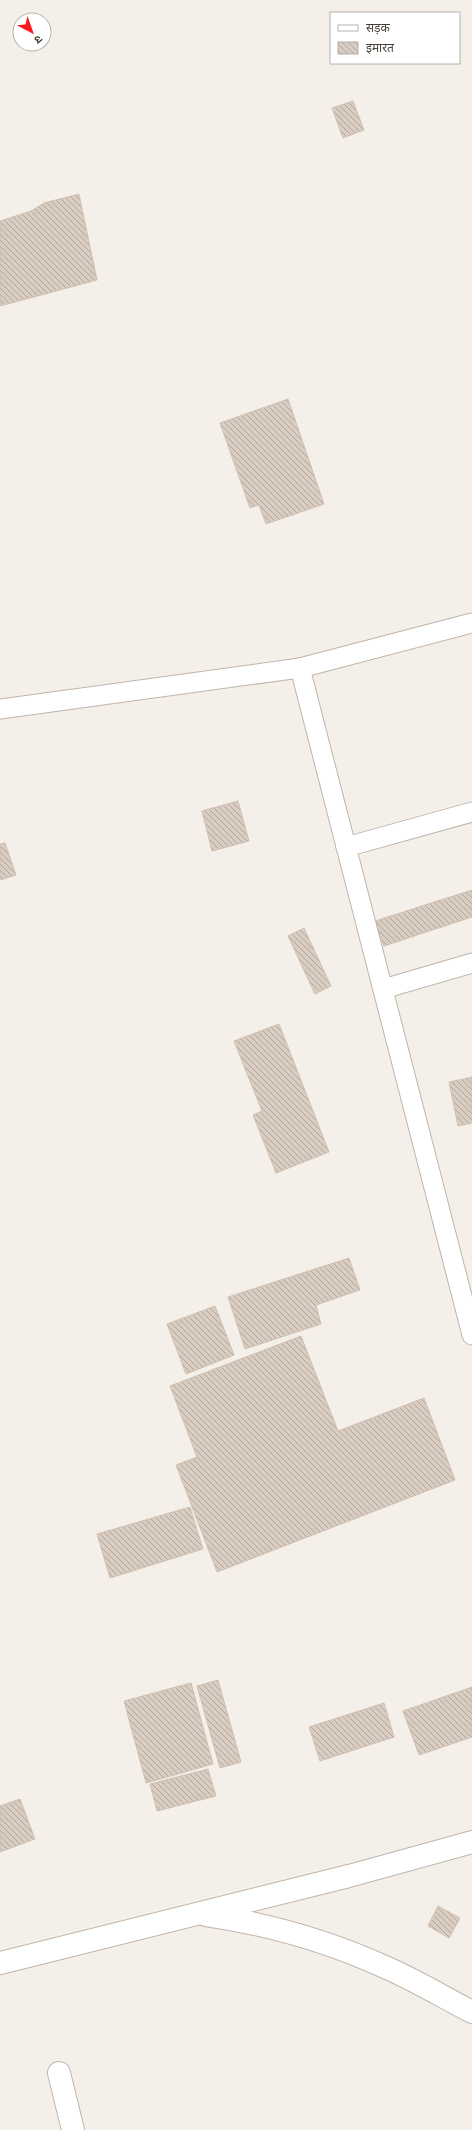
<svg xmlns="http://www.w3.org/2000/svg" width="472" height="2130" font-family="'DejaVu Sans','Noto Sans Devanagari',sans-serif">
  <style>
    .building { fill: url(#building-back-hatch); stroke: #d1c0b1 }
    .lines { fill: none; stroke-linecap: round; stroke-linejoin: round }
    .service-casing { stroke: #c0b5ab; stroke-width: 21 }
    .minor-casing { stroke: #c0b5ab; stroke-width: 24 }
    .tertiary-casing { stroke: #c0b5ab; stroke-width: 24 }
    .service { stroke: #fff; stroke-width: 19 }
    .minor { stroke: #fff; stroke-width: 22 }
    .tertiary { stroke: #fff; stroke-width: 22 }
  </style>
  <defs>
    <pattern id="building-back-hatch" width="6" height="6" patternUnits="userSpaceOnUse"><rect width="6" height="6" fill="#d9ccc1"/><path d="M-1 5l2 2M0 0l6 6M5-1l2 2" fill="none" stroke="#b2a79e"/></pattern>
  </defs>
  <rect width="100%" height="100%" fill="#f4efe9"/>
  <g class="building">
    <polygon points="353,101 364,130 343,138 332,108"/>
    <polygon points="79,194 97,280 0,306 0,221 31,211 44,203"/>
    <polygon points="288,399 324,504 266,524 259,505 250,508 220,423"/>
    <polygon points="238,801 249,841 212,851 202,811"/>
    <polygon points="5,843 16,875 0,880 0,844"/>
    <polygon points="472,890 472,917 384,946 375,921"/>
    <polygon points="304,928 331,986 315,994 288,936"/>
    <polygon points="279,1024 329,1152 276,1173 253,1115 262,1111 234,1041"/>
    <polygon points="472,1077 472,1123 458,1126 449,1082"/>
    <polygon points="349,1258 360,1290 316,1305 321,1324 245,1349 228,1297"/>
    <polygon points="215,1306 234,1355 186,1374 167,1324"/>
    <polygon points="301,1336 338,1431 424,1398 455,1480 217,1572 176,1465 197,1457 170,1386"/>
    <polygon points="190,1507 203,1549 110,1578 97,1534"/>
    <polygon points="218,1680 241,1762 220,1768 197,1686"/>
    <polygon points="191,1683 213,1764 146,1783 124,1701"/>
    <polygon points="472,1687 472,1737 419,1755 403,1711"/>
    <polygon points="384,1703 394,1737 320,1761 309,1727"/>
    <polygon points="208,1769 216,1796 157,1811 150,1784"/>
    <polygon points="20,1799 35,1839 0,1852 0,1806"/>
    <polygon points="438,1906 460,1918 449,1938 428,1926"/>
  </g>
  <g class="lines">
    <defs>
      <g id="service">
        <polyline points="472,623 300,668 472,1335"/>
        <polyline points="0,709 300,668"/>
        <polyline points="346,847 472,812"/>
        <polyline points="383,989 472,963"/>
      </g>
      <polyline id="minor" points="59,2073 73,2130"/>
      <g id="tertiary">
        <path d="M206 1915C268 1924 328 1941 385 1967 415 1980 443 1997 472 2012"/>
        <polyline points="0,1963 349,1876 472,1842"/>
      </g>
    </defs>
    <use href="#service" class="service-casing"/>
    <use href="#minor" class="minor-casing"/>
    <use href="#tertiary" class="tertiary-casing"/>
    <use href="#service" class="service"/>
    <use href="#minor" class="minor"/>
    <use href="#tertiary" class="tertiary"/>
  </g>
  <rect x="330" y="12" width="130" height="52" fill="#ffffff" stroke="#b6b2af"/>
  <rect x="338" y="25" width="20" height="6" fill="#ffffff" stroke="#b6b2af"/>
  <text x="366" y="32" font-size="12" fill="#483f37">सड़क</text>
  <rect x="338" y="42" width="20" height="12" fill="url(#building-back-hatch)" stroke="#b6b2af"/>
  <text x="366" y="52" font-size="12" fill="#483f37">इमारत</text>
  <g transform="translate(32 32) rotate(139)"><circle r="19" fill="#ffffff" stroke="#b6b2af"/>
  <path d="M0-3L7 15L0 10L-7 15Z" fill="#fc1819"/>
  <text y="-6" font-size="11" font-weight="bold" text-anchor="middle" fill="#483f37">उ</text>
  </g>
</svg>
